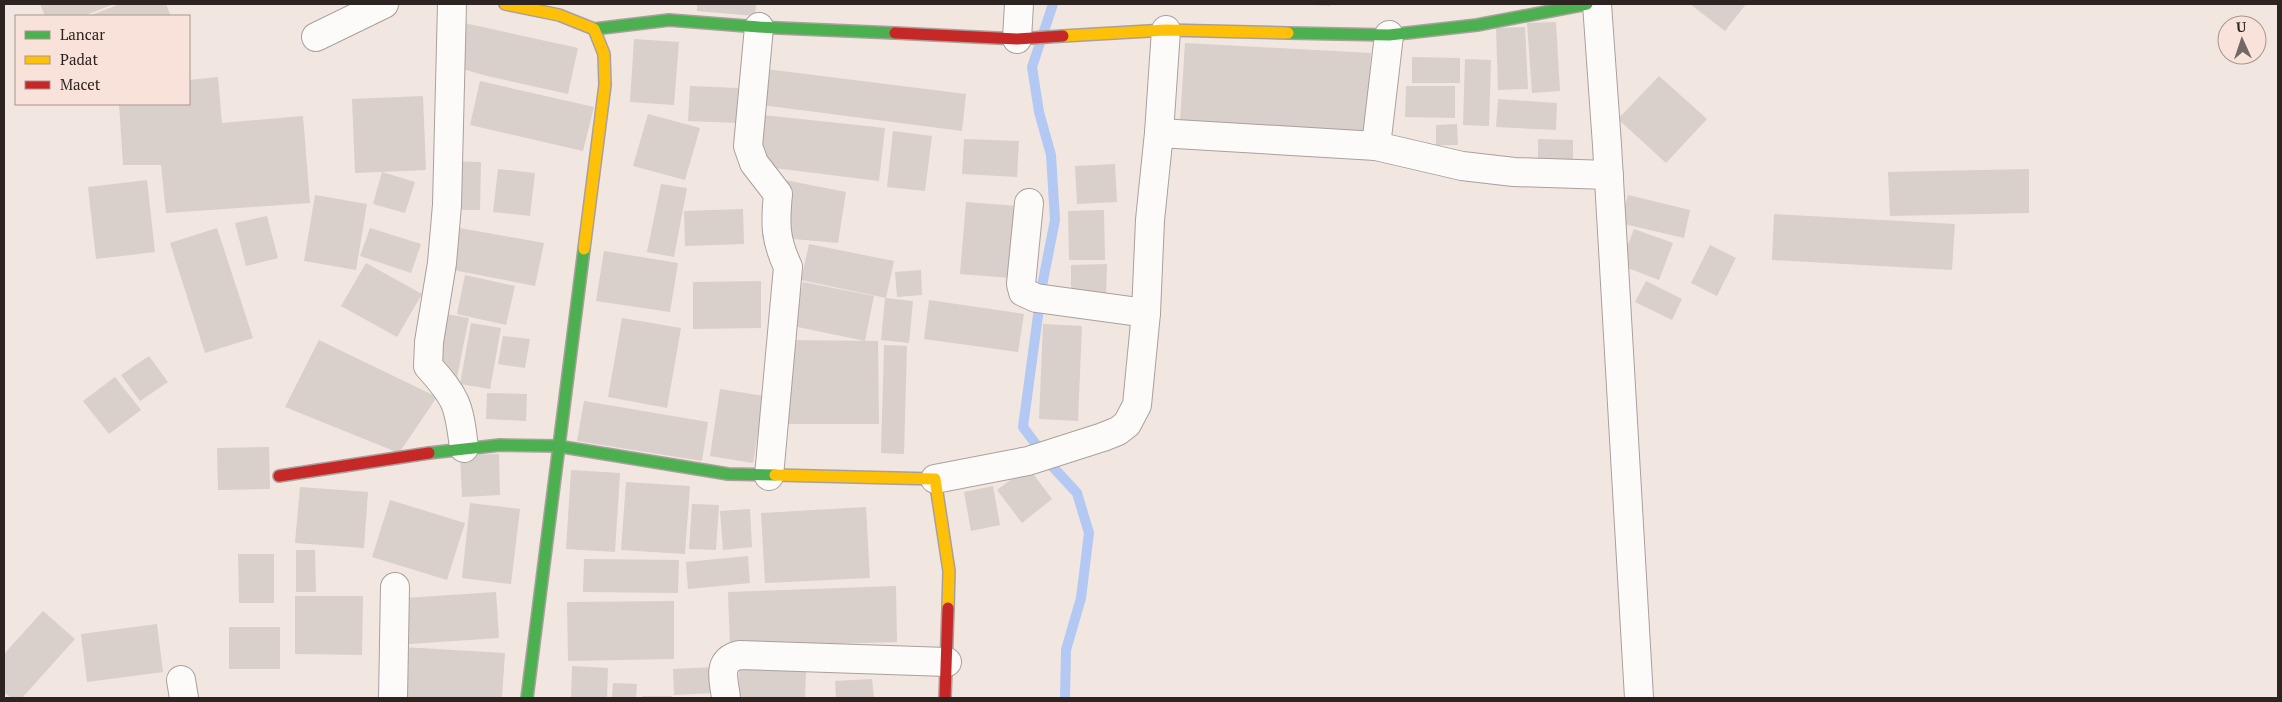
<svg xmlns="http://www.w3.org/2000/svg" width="2282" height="702" font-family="'PT Serif',serif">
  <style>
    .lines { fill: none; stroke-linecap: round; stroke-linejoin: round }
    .stream { stroke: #b3c9f4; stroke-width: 10 }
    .building { fill: #d9cfcb }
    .street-casing { stroke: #a9a09c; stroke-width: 30 }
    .fast-casing { stroke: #a9a09c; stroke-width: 14 }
    .slow-casing { stroke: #a9a09c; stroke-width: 14 }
    .jam-casing { stroke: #a9a09c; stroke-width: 14 }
    .street { stroke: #fdfbfa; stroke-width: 28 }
    .fast { stroke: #4caf50; stroke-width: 11 }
    .slow { stroke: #ffc107; stroke-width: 11 }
    .jam { stroke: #c62828; stroke-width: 11 }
  </style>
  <rect width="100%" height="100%" fill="#f2e6e0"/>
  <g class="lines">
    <polyline class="stream" points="1053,4 1032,67 1039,112 1051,155 1055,220 1042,286 1023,427 1052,466 1077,493 1089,533 1081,598 1066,650 1065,698"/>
  </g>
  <g class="building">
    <polygon points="40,4 114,4 83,16 45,16"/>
    <polygon points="120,4 166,4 171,16 89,16"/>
    <polygon points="697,4 756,4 755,16 697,11"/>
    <polygon points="1312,4 1331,4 1330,6 1312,5"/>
    <polygon points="1690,4 1746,4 1725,31"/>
    <polygon points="455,21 578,48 568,94 487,76 452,66"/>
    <polygon points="1556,22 1560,91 1532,93 1527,23"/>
    <polygon points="1525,27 1528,89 1498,90 1496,28"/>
    <polygon points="634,39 679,42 674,105 630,102"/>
    <polygon points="1185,43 1371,53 1366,132 1180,122"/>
    <polygon points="1412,57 1460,58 1460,83 1412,83"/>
    <polygon points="1465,59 1491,60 1489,126 1463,125"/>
    <polygon points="759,68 966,94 962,131 754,104"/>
    <polygon points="1659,76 1707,119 1666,163 1618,119"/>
    <polygon points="218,77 222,123 303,116 310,203 166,213 161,165 123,165 119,104 189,104 189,80"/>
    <polygon points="480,81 594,107 583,151 470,125"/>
    <polygon points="690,86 738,88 737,123 688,121"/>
    <polygon points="1406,86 1455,86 1455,118 1405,117"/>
    <polygon points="423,96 426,170 355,173 352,99"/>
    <polygon points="1498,99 1557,103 1556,130 1496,127"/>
    <polygon points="648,114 700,128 685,180 633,166"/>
    <polygon points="763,115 885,128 879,181 759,166"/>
    <polygon points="1457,124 1458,145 1436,145 1436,125"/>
    <polygon points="893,131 932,136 925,191 887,187"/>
    <polygon points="964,139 1019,141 1017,177 962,174"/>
    <polygon points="1538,139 1573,140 1573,163 1538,163"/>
    <polygon points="453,161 481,162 480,210 452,210"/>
    <polygon points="1115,164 1117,202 1077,204 1075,166"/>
    <polygon points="498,169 535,173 530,216 493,212"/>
    <polygon points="2029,169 2029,213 1890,216 1888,172"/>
    <polygon points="382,172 415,182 405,213 373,204"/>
    <polygon points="147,180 155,252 96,259 88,187"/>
    <polygon points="785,180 846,192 838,243 782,238"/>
    <polygon points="661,184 687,188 674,257 647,252"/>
    <polygon points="315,195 367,204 356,270 304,261"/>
    <polygon points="1628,195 1690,210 1684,238 1620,223"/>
    <polygon points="966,202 1017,206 1010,278 960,274"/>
    <polygon points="743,209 744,244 685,246 684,211"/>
    <polygon points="1104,210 1105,260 1069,260 1068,211"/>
    <polygon points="1774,214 1955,224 1952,270 1772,260"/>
    <polygon points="267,216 278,258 246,266 235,223"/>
    <polygon points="454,227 544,243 535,286 448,269"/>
    <polygon points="217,228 253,338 205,353 170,243"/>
    <polygon points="370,228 421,244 411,273 360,256"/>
    <polygon points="1634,229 1673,243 1659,280 1620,265"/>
    <polygon points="809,244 894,261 886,298 801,280"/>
    <polygon points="1710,245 1736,258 1717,296 1691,283"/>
    <polygon points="604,251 678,263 670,312 596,301"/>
    <polygon points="366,263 422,294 397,337 341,306"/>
    <polygon points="1107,264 1106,296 1071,296 1071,265"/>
    <polygon points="921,270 922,295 897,297 895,272"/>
    <polygon points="465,275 515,286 506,325 457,314"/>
    <polygon points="761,281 761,328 693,329 693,282"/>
    <polygon points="1646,281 1682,299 1672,320 1635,302"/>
    <polygon points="803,282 874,296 865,341 793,326"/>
    <polygon points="885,298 913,301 909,343 881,340"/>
    <polygon points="929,300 1024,314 1018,352 924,339"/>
    <polygon points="440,313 469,318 457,377 434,366"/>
    <polygon points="622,318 681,328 667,408 608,397"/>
    <polygon points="471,323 501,328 490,389 460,384"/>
    <polygon points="1043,324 1082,326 1078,421 1039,419"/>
    <polygon points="503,336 530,339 525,368 498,364"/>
    <polygon points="319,340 437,397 399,453 285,407"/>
    <polygon points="785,340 878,341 879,424 779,424"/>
    <polygon points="884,345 907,346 904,454 881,453"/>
    <polygon points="149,356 168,382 140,401 121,375"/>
    <polygon points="115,377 141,410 109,434 83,401"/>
    <polygon points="720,389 764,396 753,463 710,456"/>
    <polygon points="487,393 527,394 526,421 486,419"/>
    <polygon points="584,401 708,422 702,461 577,441"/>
    <polygon points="269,447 270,489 218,490 217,448"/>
    <polygon points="499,454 500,495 462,497 460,455"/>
    <polygon points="1028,467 1052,499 1022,523 997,490"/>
    <polygon points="571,470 620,473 615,552 566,549"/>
    <polygon points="626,482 690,486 685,554 621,550"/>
    <polygon points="993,486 1000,525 971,531 964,492"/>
    <polygon points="300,487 368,492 364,548 295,543"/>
    <polygon points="390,500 465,523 447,580 372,557"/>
    <polygon points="470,503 520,509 511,584 462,578"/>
    <polygon points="692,504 719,505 716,550 689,549"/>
    <polygon points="866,507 870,578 765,583 761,513"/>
    <polygon points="750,509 752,547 723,550 720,511"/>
    <polygon points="296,550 315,550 316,592 296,592"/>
    <polygon points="238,554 274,554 274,603 239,603"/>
    <polygon points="748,556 750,583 688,589 686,562"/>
    <polygon points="584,559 679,560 678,593 583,592"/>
    <polygon points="896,586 897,642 730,647 728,592"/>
    <polygon points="496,592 499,638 409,644 405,598"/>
    <polygon points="295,596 363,596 362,655 295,654"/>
    <polygon points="674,601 674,659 568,661 567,602"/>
    <polygon points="43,611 75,639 22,698 11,698 4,692 4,654"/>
    <polygon points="157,624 163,672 87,682 81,634"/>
    <rect x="229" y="627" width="51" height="42"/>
    <polygon points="402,647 505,653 502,698 399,698"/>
    <polygon points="572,666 608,668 607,698 571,698"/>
    <polygon points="714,667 715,693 674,695 673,669"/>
    <polygon points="739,669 806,670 805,698 738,698"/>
    <polygon points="872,679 874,698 836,698 835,681"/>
    <polygon points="613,683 637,684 636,698 612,698"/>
    <rect x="642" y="696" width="30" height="2"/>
  </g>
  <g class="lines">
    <defs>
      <g id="street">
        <path d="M452 4 447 205 442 263 429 342 428 366C457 398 459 405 464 448"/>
        <polyline points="1597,4 1607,145 1639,698"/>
        <path d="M759 27 748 146 754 163 778 194C775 224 775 239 788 267L769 476"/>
        <polyline points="316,37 384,4"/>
        <polyline points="1017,39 1019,4"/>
        <polyline points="1159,133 1376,146 1462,166 1514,172 1609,175"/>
        <polyline points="1376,146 1389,35"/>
        <polyline points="1029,203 1021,284 1023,292 1036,298 1146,313"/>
        <polyline points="935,479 1028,461 1103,437 1118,431 1127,424 1137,405 1146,313 1150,220 1159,133 1166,30"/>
        <polyline points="181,680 184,698"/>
        <polyline points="393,698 395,587"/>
        <path d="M726 698C724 680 716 661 739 655L947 662"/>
      </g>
      <g id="fast">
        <polyline points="594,29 669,20 759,27 895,33"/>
        <polyline points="1288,33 1389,35 1477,25 1587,4"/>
        <polyline points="429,453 500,445 557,446 728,474 775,475"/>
        <polyline points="527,698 584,249"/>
      </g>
      <g id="slow">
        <polyline points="505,4 559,15 594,29 604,54 605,85 584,249"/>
        <polyline points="1063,36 1166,30 1288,33"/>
        <polyline points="775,475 935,479 949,571 948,608"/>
      </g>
      <g id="jam">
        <polyline points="895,33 1017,39 1063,36"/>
        <polyline points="279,476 429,453"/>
        <polyline points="945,698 948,608"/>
      </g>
    </defs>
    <use href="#street" class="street-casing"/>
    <use href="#fast" class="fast-casing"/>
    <use href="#slow" class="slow-casing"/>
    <use href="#jam" class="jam-casing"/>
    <use href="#street" class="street"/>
    <use href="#fast" class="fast"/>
    <use href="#slow" class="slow"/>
    <use href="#jam" class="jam"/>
  </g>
  <rect width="2282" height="702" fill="none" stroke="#2d2421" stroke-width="10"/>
  <rect x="15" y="15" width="175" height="90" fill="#f9e2d9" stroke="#a7968f"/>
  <rect x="25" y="31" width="25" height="8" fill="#4caf50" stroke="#a7968f"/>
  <text x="60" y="40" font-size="15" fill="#2d2421">Lancar</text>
  <rect x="25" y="56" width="25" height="8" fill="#ffc107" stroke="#a7968f"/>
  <text x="60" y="65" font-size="15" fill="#2d2421">Padat</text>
  <rect x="25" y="81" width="25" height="8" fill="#c62828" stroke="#a7968f"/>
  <text x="60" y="90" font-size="15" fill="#2d2421">Macet</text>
  <g transform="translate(2242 40) rotate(357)"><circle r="24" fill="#f9e2d9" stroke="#a7968f"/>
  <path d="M0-4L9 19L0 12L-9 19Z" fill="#726864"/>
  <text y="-8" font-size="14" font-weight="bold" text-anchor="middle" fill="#2d2421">U</text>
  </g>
</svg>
